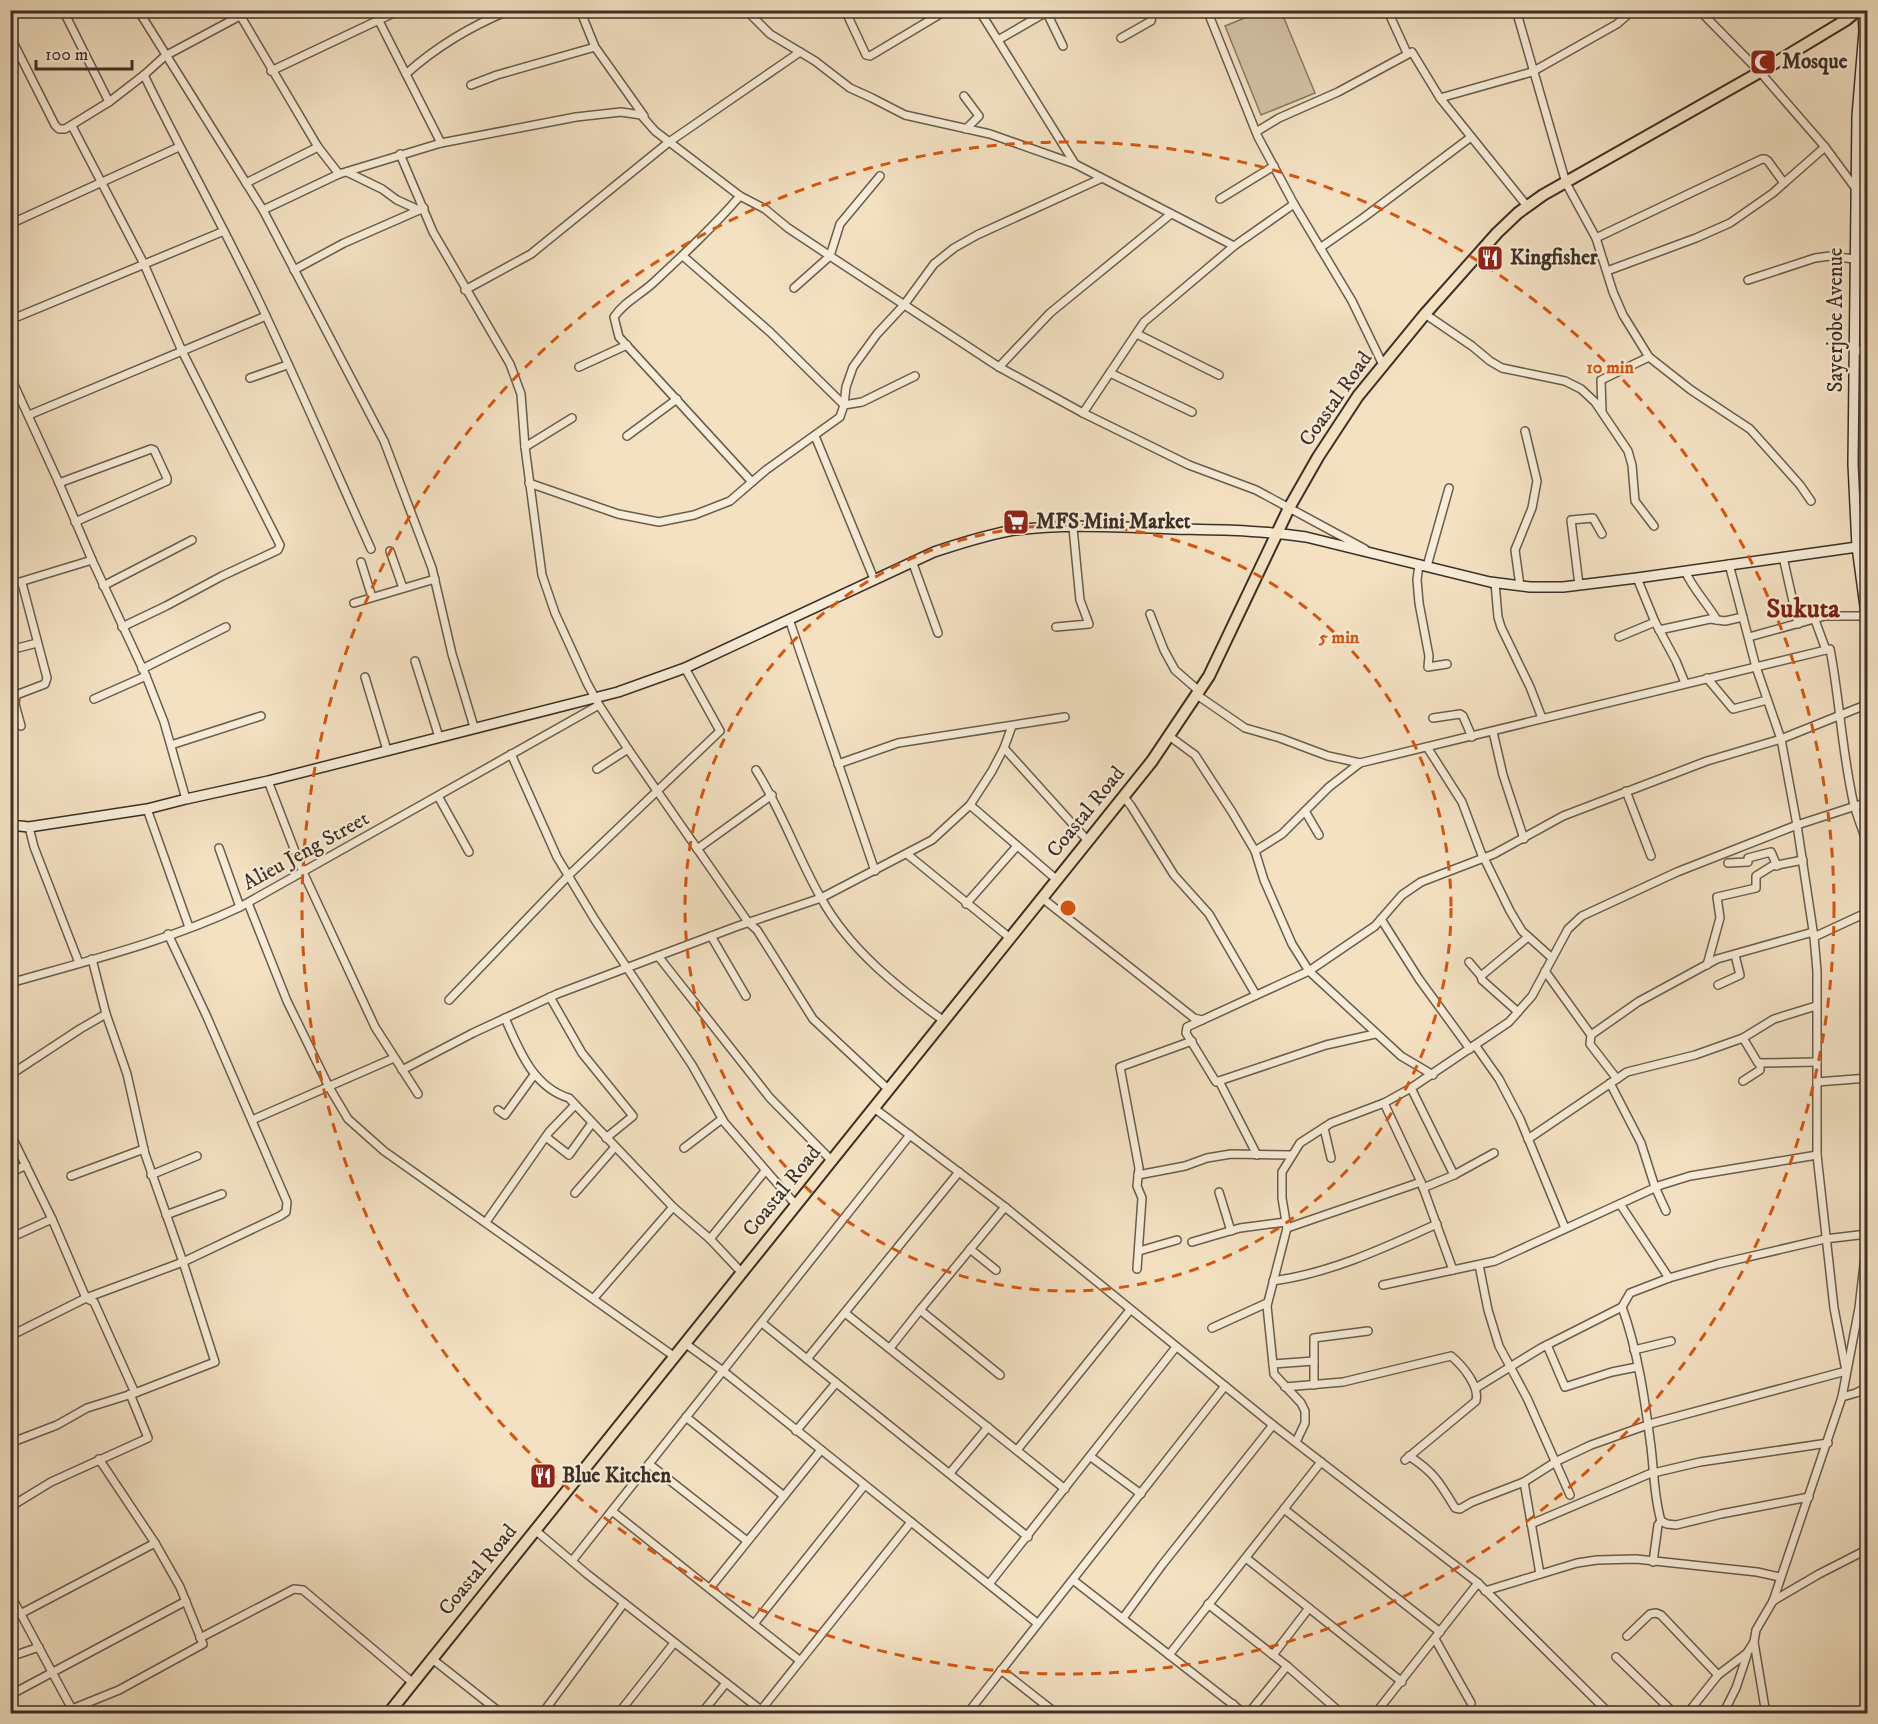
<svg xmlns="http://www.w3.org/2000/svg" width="1878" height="1724" font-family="'IM FELL DW Pica',serif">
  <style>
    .pitch { fill: #d4c3a7; stroke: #887966; stroke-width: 1.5 }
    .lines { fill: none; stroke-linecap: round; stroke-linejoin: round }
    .street-casing { stroke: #6a5c4d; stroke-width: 10 }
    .secondary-casing { stroke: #3d2f26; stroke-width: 12 }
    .primary-casing { stroke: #3d2f26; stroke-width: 14 }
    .street { stroke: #f7ecd7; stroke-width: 7 }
    .secondary { stroke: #f7ecd7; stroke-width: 9 }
    .primary { stroke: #f3e1c2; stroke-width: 10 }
    .ring { fill: none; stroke: #d7550f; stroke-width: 3; stroke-dasharray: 10 8 }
    .labels { text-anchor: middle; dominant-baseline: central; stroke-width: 4.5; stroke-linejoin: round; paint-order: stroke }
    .poi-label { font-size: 21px; font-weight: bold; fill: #3d2f26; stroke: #f7ecd7; text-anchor: start }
    .street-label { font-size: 21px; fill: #3d2f26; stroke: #f7ecd7 }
    .district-label { font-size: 27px; font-weight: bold; fill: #7a1f14; stroke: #f7ecd7 }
    .centre { fill: #d7550f; stroke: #f7ecd7; stroke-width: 3 }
    .ring-label { font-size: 18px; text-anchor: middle; font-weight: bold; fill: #d7550f; stroke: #f7ecd7; stroke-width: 4.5; stroke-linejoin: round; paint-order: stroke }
  </style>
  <rect width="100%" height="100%" fill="#f3e1c2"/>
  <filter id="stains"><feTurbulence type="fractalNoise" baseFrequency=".00333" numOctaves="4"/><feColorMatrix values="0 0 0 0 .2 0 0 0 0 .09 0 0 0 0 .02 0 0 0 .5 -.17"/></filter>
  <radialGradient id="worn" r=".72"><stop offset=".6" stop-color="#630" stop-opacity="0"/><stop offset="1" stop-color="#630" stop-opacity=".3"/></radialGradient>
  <polygon class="pitch" points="1262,11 1281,11 1315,93 1261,115 1225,26"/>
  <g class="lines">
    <defs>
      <g id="street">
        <polyline points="63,10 109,102"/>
        <polyline points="138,10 263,210 384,441 432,568 452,654 474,727"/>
        <polyline points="237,10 318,147 339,174 441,143 576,117 621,112 641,115 655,131 740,196 765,209 788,228 830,256 999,367 1083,413 1189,465 1256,490 1365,549"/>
        <polyline points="580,10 595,47 644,116"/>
        <polyline points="746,10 770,34 815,61 850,88 872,98 905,115 990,134 1075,164 1234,246"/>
        <polyline points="845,10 866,55 870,56 947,10"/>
        <polyline points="979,10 1075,164"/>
        <polyline points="1207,10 1258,137 1294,204 1352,301 1383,365"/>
        <polyline points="1516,10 1566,183 1596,238 1613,292 1623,315 1649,357 1691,390 1750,429 1800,485 1811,501"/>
        <polyline points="1699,10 1760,72 1825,147 1856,189 1868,219"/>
        <polyline points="1047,13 1063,46"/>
        <polyline points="1391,18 1407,53"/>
        <polyline points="378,19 441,143"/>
        <polyline points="10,36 55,125 59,129 65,129 109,102 144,75 165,56 251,10"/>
        <polyline points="1121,38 1151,21 1152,16 1150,10"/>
        <polyline points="998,40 1050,10"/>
        <polyline points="271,71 400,10"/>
        <path d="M406 74C437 46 471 26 510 10"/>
        <path d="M144 75C183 156 228 234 266 316 302 393 336 471 371 549"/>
        <polyline points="471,85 497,75 595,47"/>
        <polyline points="964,96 979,116 966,129"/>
        <polyline points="1440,98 1532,72 1617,24 1633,10"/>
        <polyline points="72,126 144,264 182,351 280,545 278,550 222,576 166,606 122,627"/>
        <polyline points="1256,132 1279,118 1338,92 1412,52 1440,98 1527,206"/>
        <polyline points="400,154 433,232 510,364 521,394 525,447 542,575 555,613 587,683 599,705 628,749 748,922 757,930 813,1019 889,1090"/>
        <polyline points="347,172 382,189 397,200 419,210"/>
        <polyline points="246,183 318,147"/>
        <path d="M740 196C713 227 683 255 653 283 640 295 624 302 614 317L619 337 752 482"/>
        <polyline points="1220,199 1274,166"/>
        <polyline points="263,210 339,174"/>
        <polyline points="10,224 179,147"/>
        <polyline points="1596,238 1762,159 1765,159 1768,161 1784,183 1825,147"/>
        <polyline points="1320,248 1363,218 1471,137"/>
        <polyline points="683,256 770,332 844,405 862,402 915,376"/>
        <polyline points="294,270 344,243 424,208"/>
        <polyline points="1607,271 1696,238 1730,223 1773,193 1784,183"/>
        <polyline points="1748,280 1815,258 1830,256 1854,259"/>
        <polyline points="794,288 830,256 840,224 880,176"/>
        <polyline points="465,290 531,254 669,142 800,52"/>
        <polyline points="1425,314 1472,346 1490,361 1502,368 1565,381 1581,389 1595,402 1628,451 1632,465 1635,501 1654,526"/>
        <polyline points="10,320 224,231"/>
        <polyline points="1137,334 1219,375"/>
        <polyline points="1854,351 1868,350"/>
        <polyline points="579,367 627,345"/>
        <polyline points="999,367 1050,313 1171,214"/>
        <polyline points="1110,373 1192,412"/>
        <polyline points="10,376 59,483 92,560 146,676 164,722 186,799"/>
        <polyline points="250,378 287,365"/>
        <polyline points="1602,411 1601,380 1649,357"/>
        <polyline points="1083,413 1144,322 1234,246 1294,204"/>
        <polyline points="29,415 266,316"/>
        <polyline points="627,436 677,399"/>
        <polyline points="815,436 874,579"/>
        <polyline points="525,447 572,418"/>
        <polyline points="59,483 151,449 154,450 167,478 167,481 75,522"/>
        <polyline points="529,483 618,514 659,522 694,515 730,501 766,470 840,417 844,405 846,387 853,367 877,334 904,305 934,264 954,248 977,235 1100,179"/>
        <polyline points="390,551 403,588"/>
        <polyline points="1783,557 1798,624"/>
        <polyline points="912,561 938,633"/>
        <polyline points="361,562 372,597"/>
        <polyline points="1419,564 1417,580 1419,603 1429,656 1428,667 1447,664"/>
        <polyline points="1427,566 1449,488"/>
        <path d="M1685 571C1693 589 1707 603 1717 620"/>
        <polyline points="1637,578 1655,622 1676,661 1685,683"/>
        <polyline points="1495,583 1498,617 1501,627 1530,687 1542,718"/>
        <polyline points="10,585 92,560"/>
        <polyline points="1579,585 1571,520 1593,518 1602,534"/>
        <polyline points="103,586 192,540"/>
        <polyline points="1520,586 1515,550 1532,508 1537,481 1525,431"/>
        <polyline points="354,603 435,579"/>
        <polyline points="1150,614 1164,650 1175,670 1199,691"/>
        <polyline points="789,619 875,871"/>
        <polyline points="1815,620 1826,650"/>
        <polyline points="1056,627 1089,624 1080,600 1073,528"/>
        <polyline points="1659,630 1710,619 1725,621 1743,617"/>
        <polyline points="1619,637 1655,622"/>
        <polyline points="1749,637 1825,616 1866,616"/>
        <polyline points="10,650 37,643"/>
        <polyline points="415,661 439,737"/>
        <polyline points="142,669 226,627"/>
        <polyline points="365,677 387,750"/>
        <polyline points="1707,678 1733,709 1767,700"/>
        <path d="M1197 695 1245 728 1280 738 1328 756 1360 763 1830 649C1840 701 1842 754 1854 805 1858 819 1863 832 1868 845"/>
        <polyline points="94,699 146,676"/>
        <polyline points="1433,718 1460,714 1463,716 1472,737"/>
        <polyline points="21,726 15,704 16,695 45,684 47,678 22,583"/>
        <polyline points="1493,732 1503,775 1524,839"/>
        <polyline points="1169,736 1195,755 1232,812 1255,851 1264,880 1292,944 1309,971 1375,926 1402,895 1421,882 1494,854 1563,816 1707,761 1781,739 1868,704"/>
        <polyline points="171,745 261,716"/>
        <polyline points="1427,747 1462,802 1483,858"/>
        <polyline points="1004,748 1088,841"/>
        <polyline points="511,754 557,857 595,920 692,1065 724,1122 796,1205"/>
        <polyline points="838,764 898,743 1065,717"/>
        <polyline points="597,769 628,749"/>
        <path d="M756 770C782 811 797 856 821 898 849 949 897 987 944 1021"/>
        <polyline points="268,781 303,872 375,1027 418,1094"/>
        <polyline points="1626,791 1651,856"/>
        <polyline points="438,796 469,852"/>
        <polyline points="1124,797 1131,806 1174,875 1209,914 1256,995"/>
        <polyline points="970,805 1057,880"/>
        <polyline points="147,809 189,927"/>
        <polyline points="1305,811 1319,835"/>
        <polyline points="29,827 34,847 79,963"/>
        <polyline points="219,848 240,907"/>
        <polyline points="697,849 772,795"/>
        <polyline points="1255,851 1282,834 1329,787 1360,763"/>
        <polyline points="907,854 1010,938"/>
        <polyline points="1484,858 1510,911 1522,931 1552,958"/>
        <polyline points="1728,863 1748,862 1748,858 1771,852 1777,866"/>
        <polyline points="1042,898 1194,1018 1202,1020"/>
        <polyline points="248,903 287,1001 329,1087 348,1119 384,1151 675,1357"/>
        <polyline points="966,904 1017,846"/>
        <polyline points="1381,919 1419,979 1470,1049"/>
        <polyline points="711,936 746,996"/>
        <polyline points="1814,937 1868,912"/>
        <polyline points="658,956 770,1098 832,1161"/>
        <polyline points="1469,962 1481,976 1482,980 1518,1012"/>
        <polyline points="1707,965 1720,918 1717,897 1756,888 1756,876 1772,866 1803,860"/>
        <polyline points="1545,971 1591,1035"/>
        <polyline points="1481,976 1528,937"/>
        <path d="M10 983C87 961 168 941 240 907L599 705"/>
        <polyline points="1718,985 1740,975 1735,955"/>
        <polyline points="550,997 582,1053 633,1116 606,1138"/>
        <polyline points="449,1000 568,876 720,731 685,668"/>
        <path d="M505 1018C519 1050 533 1087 569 1098L673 1207 710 1239 741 1272"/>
        <polyline points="1375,1034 1326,1045 1216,1082 1186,1033 1187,1027 1309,971 1401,1056 1433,1075"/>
        <polyline points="1743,1038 1758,1063 1817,1062"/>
        <polyline points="1475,1045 1499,1079 1520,1119 1565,1228"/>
        <polyline points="402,1070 473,1033 557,994 738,926 821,898 932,840 970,805 992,771 1004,748 1012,726"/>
        <polyline points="10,1075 80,1029 106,1014"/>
        <polyline points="1617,1079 1590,1044 1591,1035 1638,1002 1717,959 1813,932"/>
        <polyline points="1219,1081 1257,1155"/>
        <polyline points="1743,1081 1760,1070 1760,1063"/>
        <polyline points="1817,1082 1868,1078"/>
        <polyline points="1610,1083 1641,1143 1655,1187 1666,1211"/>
        <polyline points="1411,1088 1454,1175"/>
        <polyline points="1384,1103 1421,1182 1453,1270"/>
        <polyline points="874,1108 1005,1207 1273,1425 1478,1583 1610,1714"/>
        <polyline points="498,1110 505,1115 534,1075"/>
        <polyline points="252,1120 394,1058"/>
        <polyline points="1324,1128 1331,1158"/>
        <polyline points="10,1133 52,1219 86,1298 94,1302 135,1393 87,1408 57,1425 10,1443"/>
        <polyline points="546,1137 569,1155 592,1123"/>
        <polyline points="1528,1139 1627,1072 1695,1055 1743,1038 1774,1019 1816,1006"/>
        <polyline points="684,1148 722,1119"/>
        <polyline points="10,1173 26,1165"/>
        <polyline points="151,1175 197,1156"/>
        <polyline points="1138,1175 1185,1166 1207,1158 1231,1154 1291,1155"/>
        <polyline points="71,1176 144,1149"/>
        <polyline points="1423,1188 1454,1175 1494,1153"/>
        <polyline points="1219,1192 1231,1231"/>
        <polyline points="575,1193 615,1147"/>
        <polyline points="1620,1204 1669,1278"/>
        <polyline points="166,1215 222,1194"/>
        <polyline points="486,1222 549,1132 575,1105"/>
        <polyline points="1287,1228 1421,1182"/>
        <polyline points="10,1238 52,1219"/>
        <polyline points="710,1239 765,1171"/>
        <polyline points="1192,1242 1240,1228 1286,1222"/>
        <polyline points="970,1249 996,1270"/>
        <polyline points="1139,1251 1177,1240"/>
        <polyline points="1479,1265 1488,1310 1499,1346 1527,1398 1570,1495"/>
        <polyline points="1137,1269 1142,1198 1137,1186 1139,1168 1120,1067 1192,1041"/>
        <path d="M1273 1281C1331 1273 1384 1248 1437 1224"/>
        <polyline points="1383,1285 1495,1261 1661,1185 1690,1176 1817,1155"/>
        <polyline points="594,1298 673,1207"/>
        <path d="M1622 1307C1638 1351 1645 1401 1651 1447 1654 1472 1654 1497 1661 1521"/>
        <polyline points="845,1313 1065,1489"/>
        <polyline points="762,1323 1028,1537"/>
        <polyline points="1212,1328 1267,1303"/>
        <polyline points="10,1336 86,1298 183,1262 145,1154 127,1074 106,1014 92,959"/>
        <polyline points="686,1344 723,1371 1037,1623"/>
        <polyline points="1547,1345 1565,1387 1612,1372 1637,1367"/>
        <polyline points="890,1348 920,1310"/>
        <polyline points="1634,1350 1671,1341"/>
        <polyline points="807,1359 959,1172"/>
        <polyline points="1273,1364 1314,1361"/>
        <polyline points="1000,1375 920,1310 1005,1207"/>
        <polyline points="1314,1385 1314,1338 1368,1331"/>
        <path d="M1285 1387 1343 1382 1451 1356C1462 1365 1480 1386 1476 1401L1405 1460"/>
        <polyline points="1476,1388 1541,1348 1622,1307 1630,1293 1669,1278 1718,1264 1825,1239 1867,1234"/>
        <polyline points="135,1393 215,1362 183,1262 280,1216 286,1212 287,1202 207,1017 168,934"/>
        <polyline points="1842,1397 1856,1393 1868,1387"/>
        <polyline points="686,1417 784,1496"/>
        <polyline points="796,1431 836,1383"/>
        <polyline points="1296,1442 1305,1423 1305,1411 1301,1403 1274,1374 1267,1306 1287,1228 1282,1198 1282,1172 1300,1143 1331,1123 1384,1103 1411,1088 1509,1022 1532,996 1568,929 1582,916 1677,872 1797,825 1868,802"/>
        <polyline points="1017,1450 1130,1310"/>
        <path d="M1409 1456C1434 1472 1440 1483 1455 1508L1460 1509 1472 1502 1524 1482 1557 1461 1591 1445 1653 1423 1846 1371 1834 1308 1817 1155V971L1814 937 1797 825 1781 739 1756 667 1729 564"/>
        <polyline points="1091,1457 1141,1494"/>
        <polyline points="649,1464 747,1541"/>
        <polyline points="950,1473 988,1427"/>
        <polyline points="1524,1482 1540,1574"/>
        <polyline points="10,1507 51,1482 148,1438 130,1394"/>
        <polyline points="1284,1509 1440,1632"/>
        <polyline points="612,1511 799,1660"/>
        <polyline points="1531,1524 1649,1474 1700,1462 1828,1443"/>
        <polyline points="535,1530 587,1574 766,1714"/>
        <polyline points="1865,1550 1868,1570"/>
        <polyline points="1246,1558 1402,1682"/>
        <polyline points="572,1561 910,1135"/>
        <polyline points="1653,1562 1658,1525 1661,1521 1667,1524 1676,1525 1721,1514 1809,1497"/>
        <polyline points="1073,1580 1245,1714"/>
        <polyline points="989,1584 1176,1347"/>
        <polyline points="710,1588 821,1450"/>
        <polyline points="1485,1591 1577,1563 1597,1560 1636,1559 1757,1572 1780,1577"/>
        <polyline points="10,1594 73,1711"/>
        <polyline points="1773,1601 1819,1574 1868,1549"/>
        <polyline points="1208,1604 1287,1666 1342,1714"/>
        <polyline points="22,1613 155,1543"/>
        <polyline points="1123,1618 1162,1565 1273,1425"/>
        <polyline points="754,1624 864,1486"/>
        <polyline points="1627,1636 1650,1614 1656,1613 1661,1615 1718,1675"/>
        <polyline points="200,1638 294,1589 303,1590 412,1682"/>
        <polyline points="1435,1639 1471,1703"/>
        <polyline points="1754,1642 1766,1714"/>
        <polyline points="1169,1655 1321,1462"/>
        <polyline points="1273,1655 1309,1608"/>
        <polyline points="10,1657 39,1647"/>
        <polyline points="1616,1657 1675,1714"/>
        <polyline points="431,1658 502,1714"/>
        <polyline points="1001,1670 1057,1714"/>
        <polyline points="10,1695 186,1601"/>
        <polyline points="72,1709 119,1690 203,1644 180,1587 155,1543 99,1459"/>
        <polyline points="761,1710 911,1522"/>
        <polyline points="542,1714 624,1603"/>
        <polyline points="618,1714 674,1643"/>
        <polyline points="701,1714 726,1683"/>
        <polyline points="967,1714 1225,1386"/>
        <polyline points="1225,1714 1233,1704"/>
        <polyline points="1248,1714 1287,1666"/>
        <polyline points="1375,1714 1478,1583"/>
        <polyline points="1687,1714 1718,1675 1747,1653 1754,1642 1756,1630 1773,1601 1842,1397 1859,1308 1868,1230"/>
        <polyline points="1723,1714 1736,1688 1747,1655"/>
      </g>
      <g id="secondary">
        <polyline points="1863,10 1864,31 1857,116 1853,464 1857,547 1868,629"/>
        <path d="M10 825 29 827 147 809 186 799 268 781 618 692 685 668 934 552C958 544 983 536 1009 531 1063 523 1120 527 1174 529 1218 530 1262 530 1306 537L1490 582 1530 587H1563L1637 578 1857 547"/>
      </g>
      <polyline id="primary" points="388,1714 1152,761 1209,676 1289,508 1318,457 1358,396 1425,314 1497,233 1518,213 1543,195 1760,72 1846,20 1858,10"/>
    </defs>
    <use href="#street" class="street-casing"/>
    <use href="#secondary" class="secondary-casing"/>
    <use href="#primary" class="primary-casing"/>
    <use href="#street" class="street"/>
    <use href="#secondary" class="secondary"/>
    <use href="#primary" class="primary"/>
  </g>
  <g class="ring">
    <circle cx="1068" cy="908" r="383"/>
    <circle cx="1068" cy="908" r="766"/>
  </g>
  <defs>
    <symbol id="mosque-square" viewBox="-11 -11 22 22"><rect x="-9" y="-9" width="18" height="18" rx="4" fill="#8f2418" stroke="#f7ecd7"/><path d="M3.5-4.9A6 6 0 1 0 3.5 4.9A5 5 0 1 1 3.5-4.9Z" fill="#fff"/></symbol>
    <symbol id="restaurant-square" viewBox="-11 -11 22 22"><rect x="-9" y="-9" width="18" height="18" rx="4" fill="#8f2418" stroke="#f7ecd7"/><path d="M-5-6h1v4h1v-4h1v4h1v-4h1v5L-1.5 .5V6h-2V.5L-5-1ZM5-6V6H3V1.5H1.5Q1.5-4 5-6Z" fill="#fff"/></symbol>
    <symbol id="supermarket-square" viewBox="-11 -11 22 22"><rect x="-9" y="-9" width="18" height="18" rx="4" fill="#8f2418" stroke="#f7ecd7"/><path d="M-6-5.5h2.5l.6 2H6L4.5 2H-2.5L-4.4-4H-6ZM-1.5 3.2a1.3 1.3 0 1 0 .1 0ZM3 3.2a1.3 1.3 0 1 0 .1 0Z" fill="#fff"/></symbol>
  </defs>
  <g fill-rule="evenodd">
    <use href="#mosque-square" x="1748" y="47" width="30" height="30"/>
    <use href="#restaurant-square" x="1475" y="243" width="30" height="30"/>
    <use href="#supermarket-square" x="1001" y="507" width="30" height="30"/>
    <use href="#restaurant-square" x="528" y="1461" width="30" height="30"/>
  </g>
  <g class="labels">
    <g class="poi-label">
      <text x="1782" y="62">Mosque</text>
      <text x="1510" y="258">Kingfisher</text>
      <text x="1036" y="522">MFS Mini Market</text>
      <text x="562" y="1476">Blue Kitchen</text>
    </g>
    <g class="street-label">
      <text transform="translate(1836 320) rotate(-90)">Sayerjobe Avenue</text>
      <text transform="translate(1336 399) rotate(-55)">Coastal Road</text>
      <text transform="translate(1086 812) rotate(-51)">Coastal Road</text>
      <text transform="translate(306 851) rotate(-29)">Alieu Jeng Street</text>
      <text transform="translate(782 1191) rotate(-51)">Coastal Road</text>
      <text transform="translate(478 1570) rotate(-51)">Coastal Road</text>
    </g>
    <g class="district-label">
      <text x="1803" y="609">Sukuta</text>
    </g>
  </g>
  <circle cx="1068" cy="908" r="9" class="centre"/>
  <g class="ring-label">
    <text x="1610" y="373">10 min</text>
    <text x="1339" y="643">5 min</text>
  </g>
  <rect width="1878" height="1724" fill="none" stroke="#f3e1c2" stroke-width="36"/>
  <rect x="12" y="12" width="1854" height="1700" fill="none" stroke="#3d2f26" stroke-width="3"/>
  <rect x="18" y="18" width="1842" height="1688" fill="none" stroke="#3d2f26" stroke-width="1.5"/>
  <path d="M36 60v9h96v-9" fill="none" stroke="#3d2f26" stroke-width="3"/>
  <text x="45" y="60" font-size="18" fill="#3d2f26" stroke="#f7ecd7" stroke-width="4.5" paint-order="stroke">100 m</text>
  <rect width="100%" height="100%" filter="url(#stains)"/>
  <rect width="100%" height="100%" fill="url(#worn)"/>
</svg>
